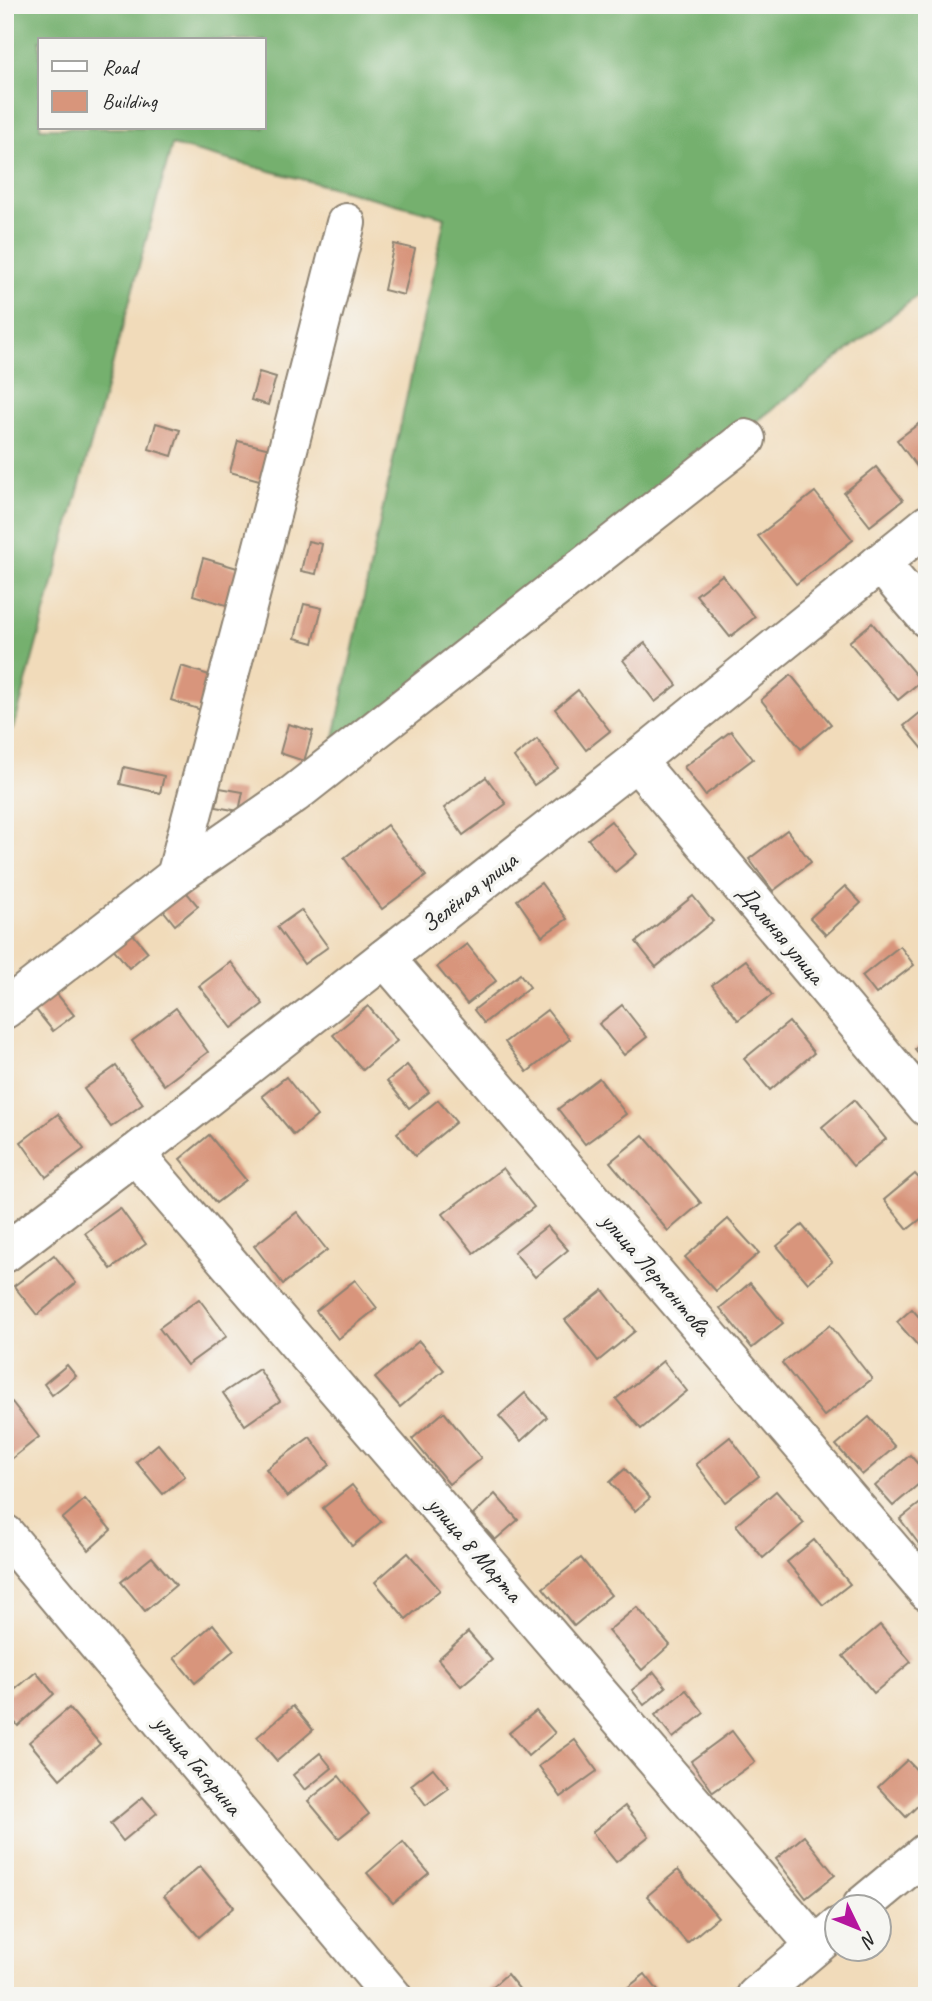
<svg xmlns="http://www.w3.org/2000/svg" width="932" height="2001" font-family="Caveat,sans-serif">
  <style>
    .forest { fill: #75b06e; stroke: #506e4c; stroke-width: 2; fill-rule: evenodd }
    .building { fill: #d8957b }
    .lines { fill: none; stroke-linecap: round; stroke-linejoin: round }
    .minor-casing { stroke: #8e8372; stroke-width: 42 }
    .major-casing { stroke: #8e8372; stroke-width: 42 }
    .minor { stroke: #fff; stroke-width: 38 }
    .major { stroke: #fff; stroke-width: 38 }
    .labels { text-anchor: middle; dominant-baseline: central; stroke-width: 7; stroke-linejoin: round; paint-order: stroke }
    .street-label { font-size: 24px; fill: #2b2b2b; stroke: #f6f6f2 }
  </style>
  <rect width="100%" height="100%" fill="#f6f6f2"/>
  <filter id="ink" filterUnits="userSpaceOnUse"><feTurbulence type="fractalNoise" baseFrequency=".0143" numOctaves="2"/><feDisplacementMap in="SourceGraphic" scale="14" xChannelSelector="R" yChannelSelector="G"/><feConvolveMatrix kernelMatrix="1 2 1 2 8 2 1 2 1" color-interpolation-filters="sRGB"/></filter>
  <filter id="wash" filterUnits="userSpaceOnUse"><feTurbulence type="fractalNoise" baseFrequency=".00686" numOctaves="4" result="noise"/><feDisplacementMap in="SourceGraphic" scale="28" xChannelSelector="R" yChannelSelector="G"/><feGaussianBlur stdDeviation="1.57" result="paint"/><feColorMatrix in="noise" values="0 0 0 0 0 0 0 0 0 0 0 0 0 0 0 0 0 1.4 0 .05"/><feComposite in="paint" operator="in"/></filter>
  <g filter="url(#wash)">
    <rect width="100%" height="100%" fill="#f1dbba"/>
    <path class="forest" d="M5 5H927V288L330 756 445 217 172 145 14 727 5 737ZM40 40H264V128H40Z"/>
    <g id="blocks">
      <g class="building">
        <polygon points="394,244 415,249 404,295 384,290"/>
        <polygon points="259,372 276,377 268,405 251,400"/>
        <polygon points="925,419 927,422 927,474 924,476 897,440"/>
        <polygon points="156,423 180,430 172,456 149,449"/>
        <polygon points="238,441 270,449 263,481 230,472"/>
        <polygon points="876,467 903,500 870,526 844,493"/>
        <polygon points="815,492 853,540 796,584 758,536"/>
        <polygon points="308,541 322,544 316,574 301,571"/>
        <polygon points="203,558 244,570 233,607 193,595"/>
        <polygon points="722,575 755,617 730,637 696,595"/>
        <polygon points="304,604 322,608 313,643 295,638"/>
        <polygon points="872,623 921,681 898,700 849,642"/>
        <polygon points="645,643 677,685 655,702 623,660"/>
        <polygon points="181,666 212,676 201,710 171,700"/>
        <polygon points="791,675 831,724 801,749 761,700"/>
        <polygon points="578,690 610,731 586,750 555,709"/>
        <polygon points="927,707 927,754 904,726"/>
        <polygon points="288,724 313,731 304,761 280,753"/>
        <polygon points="731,731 753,759 705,795 684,767"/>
        <polygon points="537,739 558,768 534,785 514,757"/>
        <polygon points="124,767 164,776 160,793 120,784"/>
        <polygon points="486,777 506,804 463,835 444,808"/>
        <polygon points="220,788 243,792 239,811 216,807"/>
        <polygon points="611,821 637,854 615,872 588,839"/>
        <polygon points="387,825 426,876 382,909 344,858"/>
        <polygon points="787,830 811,862 773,891 749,859"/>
        <polygon points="541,883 567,919 542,936 517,900"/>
        <polygon points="845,886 861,903 826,935 810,918"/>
        <polygon points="182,887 198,906 175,925 159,905"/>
        <polygon points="693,896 713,921 656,967 636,942"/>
        <polygon points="301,910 328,947 304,964 277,927"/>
        <polygon points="127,927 148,952 129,968 109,943"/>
        <polygon points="467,944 496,981 467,1004 437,967"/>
        <polygon points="900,946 914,965 876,994 862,976"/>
        <polygon points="746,960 772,995 738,1020 712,985"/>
        <polygon points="231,962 263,1004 232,1028 199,986"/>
        <polygon points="520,974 530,987 484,1023 474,1010"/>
        <polygon points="53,989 74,1015 53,1031 32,1005"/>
        <polygon points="622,1005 647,1037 624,1055 599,1024"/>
        <polygon points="368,1006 397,1041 363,1070 333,1035"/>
        <polygon points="176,1008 208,1052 164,1085 132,1041"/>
        <polygon points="547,1010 570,1039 527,1072 505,1042"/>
        <polygon points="789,1022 814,1053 770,1090 744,1059"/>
        <polygon points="927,1040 927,1064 915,1049"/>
        <polygon points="407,1065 429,1092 409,1108 387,1081"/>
        <polygon points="116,1066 143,1104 111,1127 84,1089"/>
        <polygon points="286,1077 317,1116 294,1135 262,1096"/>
        <polygon points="599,1078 626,1114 585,1144 558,1109"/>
        <polygon points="438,1100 456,1122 415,1156 397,1133"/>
        <polygon points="854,1100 886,1139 853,1166 822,1127"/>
        <polygon points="58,1114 84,1149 46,1177 21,1142"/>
        <polygon points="209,1135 246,1180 216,1203 180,1159"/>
        <polygon points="643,1135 701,1203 668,1231 610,1162"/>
        <polygon points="503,1168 534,1207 474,1253 443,1214"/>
        <polygon points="915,1174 927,1187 927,1214 908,1229 884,1200"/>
        <polygon points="120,1208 146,1244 111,1269 85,1233"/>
        <polygon points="297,1212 327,1250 283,1284 254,1246"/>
        <polygon points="728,1219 759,1253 716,1291 685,1257"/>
        <polygon points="802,1225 832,1262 808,1283 777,1246"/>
        <polygon points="547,1226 568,1250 535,1277 514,1252"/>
        <polygon points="54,1255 76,1283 37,1315 14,1286"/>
        <polygon points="355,1280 377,1308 338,1339 316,1311"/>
        <polygon points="750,1283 783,1323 752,1348 720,1308"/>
        <polygon points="603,1290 635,1331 598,1361 565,1320"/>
        <polygon points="199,1299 227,1336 187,1365 159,1328"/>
        <polygon points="912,1309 927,1326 927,1356 897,1322"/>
        <polygon points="830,1325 872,1379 824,1416 782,1363"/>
        <polygon points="419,1341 444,1370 400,1407 375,1378"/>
        <polygon points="663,1361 687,1391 641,1429 616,1399"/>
        <polygon points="67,1365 76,1376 52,1395 44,1384"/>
        <polygon points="259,1369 280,1401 245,1425 223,1393"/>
        <polygon points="525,1393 547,1417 521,1441 499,1416"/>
        <polygon points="12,1402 39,1437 10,1460 5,1454 5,1407"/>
        <polygon points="444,1412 481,1458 449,1484 412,1439"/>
        <polygon points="869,1417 895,1447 862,1475 836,1445"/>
        <polygon points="310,1437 330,1465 287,1497 266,1469"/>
        <polygon points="730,1437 759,1476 725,1502 696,1464"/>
        <polygon points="158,1444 185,1476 163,1494 136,1462"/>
        <polygon points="910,1455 927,1474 927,1477 893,1506 875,1486"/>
        <polygon points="625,1469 650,1498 635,1511 610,1482"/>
        <polygon points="352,1485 381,1522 352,1546 323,1508"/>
        <polygon points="776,1491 804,1523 763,1558 736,1525"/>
        <polygon points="495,1494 518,1520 495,1540 473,1515"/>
        <polygon points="927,1498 927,1551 925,1552 900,1519"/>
        <polygon points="85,1499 111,1530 89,1550 62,1519"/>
        <polygon points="814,1540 850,1584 823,1605 787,1562"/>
        <polygon points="408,1553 440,1590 406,1619 375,1582"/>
        <polygon points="152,1557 176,1585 145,1611 121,1582"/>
        <polygon points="581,1558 611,1595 574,1626 543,1588"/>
        <polygon points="637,1607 670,1645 642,1670 608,1631"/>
        <polygon points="213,1624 234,1650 195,1683 174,1658"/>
        <polygon points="880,1625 911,1662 874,1693 843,1656"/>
        <polygon points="468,1632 492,1660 461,1686 438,1659"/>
        <polygon points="36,1672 54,1694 18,1726 5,1711 5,1698"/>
        <polygon points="654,1672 666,1687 644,1705 632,1690"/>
        <polygon points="686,1690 704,1713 673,1738 655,1715"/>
        <polygon points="293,1706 313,1730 277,1761 257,1737"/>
        <polygon points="69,1708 100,1744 60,1779 29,1742"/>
        <polygon points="536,1711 555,1733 528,1756 509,1733"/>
        <polygon points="732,1731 755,1762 713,1792 691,1761"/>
        <polygon points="575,1740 597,1771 561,1797 539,1766"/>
        <polygon points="320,1753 332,1768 305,1790 293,1775"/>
        <polygon points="907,1760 927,1781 927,1797 906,1817 878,1787"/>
        <polygon points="433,1768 449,1788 426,1805 411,1785"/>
        <polygon points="339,1776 369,1814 339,1838 308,1801"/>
        <polygon points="143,1797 157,1813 123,1841 110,1824"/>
        <polygon points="625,1806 649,1836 616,1862 592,1832"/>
        <polygon points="804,1836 835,1875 806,1898 776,1859"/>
        <polygon points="403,1842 429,1873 393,1903 367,1873"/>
        <polygon points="200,1866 234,1907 199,1937 164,1896"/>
        <polygon points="678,1870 718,1917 687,1943 647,1896"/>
        <polygon points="507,1974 525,1996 482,1996"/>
        <polygon points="645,1974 662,1996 617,1996"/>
      </g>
    </g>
  </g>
  <g filter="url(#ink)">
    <use href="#blocks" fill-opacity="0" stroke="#8e8372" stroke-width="2"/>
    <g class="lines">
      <defs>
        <g id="minor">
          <polyline points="880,563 927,618"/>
          <polyline points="636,761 927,1107"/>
          <polyline points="176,876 260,558 346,223"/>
          <polyline points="385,958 927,1591"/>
          <polyline points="5,1009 176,876 294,794 746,439"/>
          <polyline points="135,1154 815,1945"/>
          <polyline points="5,1253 135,1154 636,761 927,525"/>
          <polyline points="862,1906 927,1852"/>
          <polyline points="756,1996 838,1927"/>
        </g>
        <polyline id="major" points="5,1534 392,1996"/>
      </defs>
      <use href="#minor" class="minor-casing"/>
      <use href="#major" class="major-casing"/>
      <use href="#minor" class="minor"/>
      <use href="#major" class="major"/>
    </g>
  </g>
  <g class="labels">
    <g class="street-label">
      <text transform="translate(469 892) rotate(-38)">Зелёная улица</text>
      <text transform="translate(781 934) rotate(50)">Дальняя улица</text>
      <text transform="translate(656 1274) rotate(49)">улица Лермонтова</text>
      <text transform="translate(475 1549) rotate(49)">улица 8 Марта</text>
      <text transform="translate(198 1765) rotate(50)">улица Гагарина</text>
    </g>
  </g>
  <rect width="932" height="2001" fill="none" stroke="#f6f6f2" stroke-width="28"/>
  <rect x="38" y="38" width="228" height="91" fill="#f6f6f2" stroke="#a5a5a2" stroke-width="2"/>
  <rect x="52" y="61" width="35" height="10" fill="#ffffff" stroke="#a5a5a2" stroke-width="2"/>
  <text x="102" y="74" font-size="21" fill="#2b2b2b">Road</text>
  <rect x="52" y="91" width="35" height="21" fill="#d8957b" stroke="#a5a5a2" stroke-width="2"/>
  <text x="102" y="108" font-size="21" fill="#2b2b2b">Building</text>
  <g transform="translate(858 1928) rotate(133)"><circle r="33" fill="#f6f6f2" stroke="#a5a5a2" stroke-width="2"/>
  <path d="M0-5L12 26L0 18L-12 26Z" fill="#b5179e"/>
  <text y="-10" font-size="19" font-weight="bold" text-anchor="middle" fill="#2b2b2b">N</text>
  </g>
</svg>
